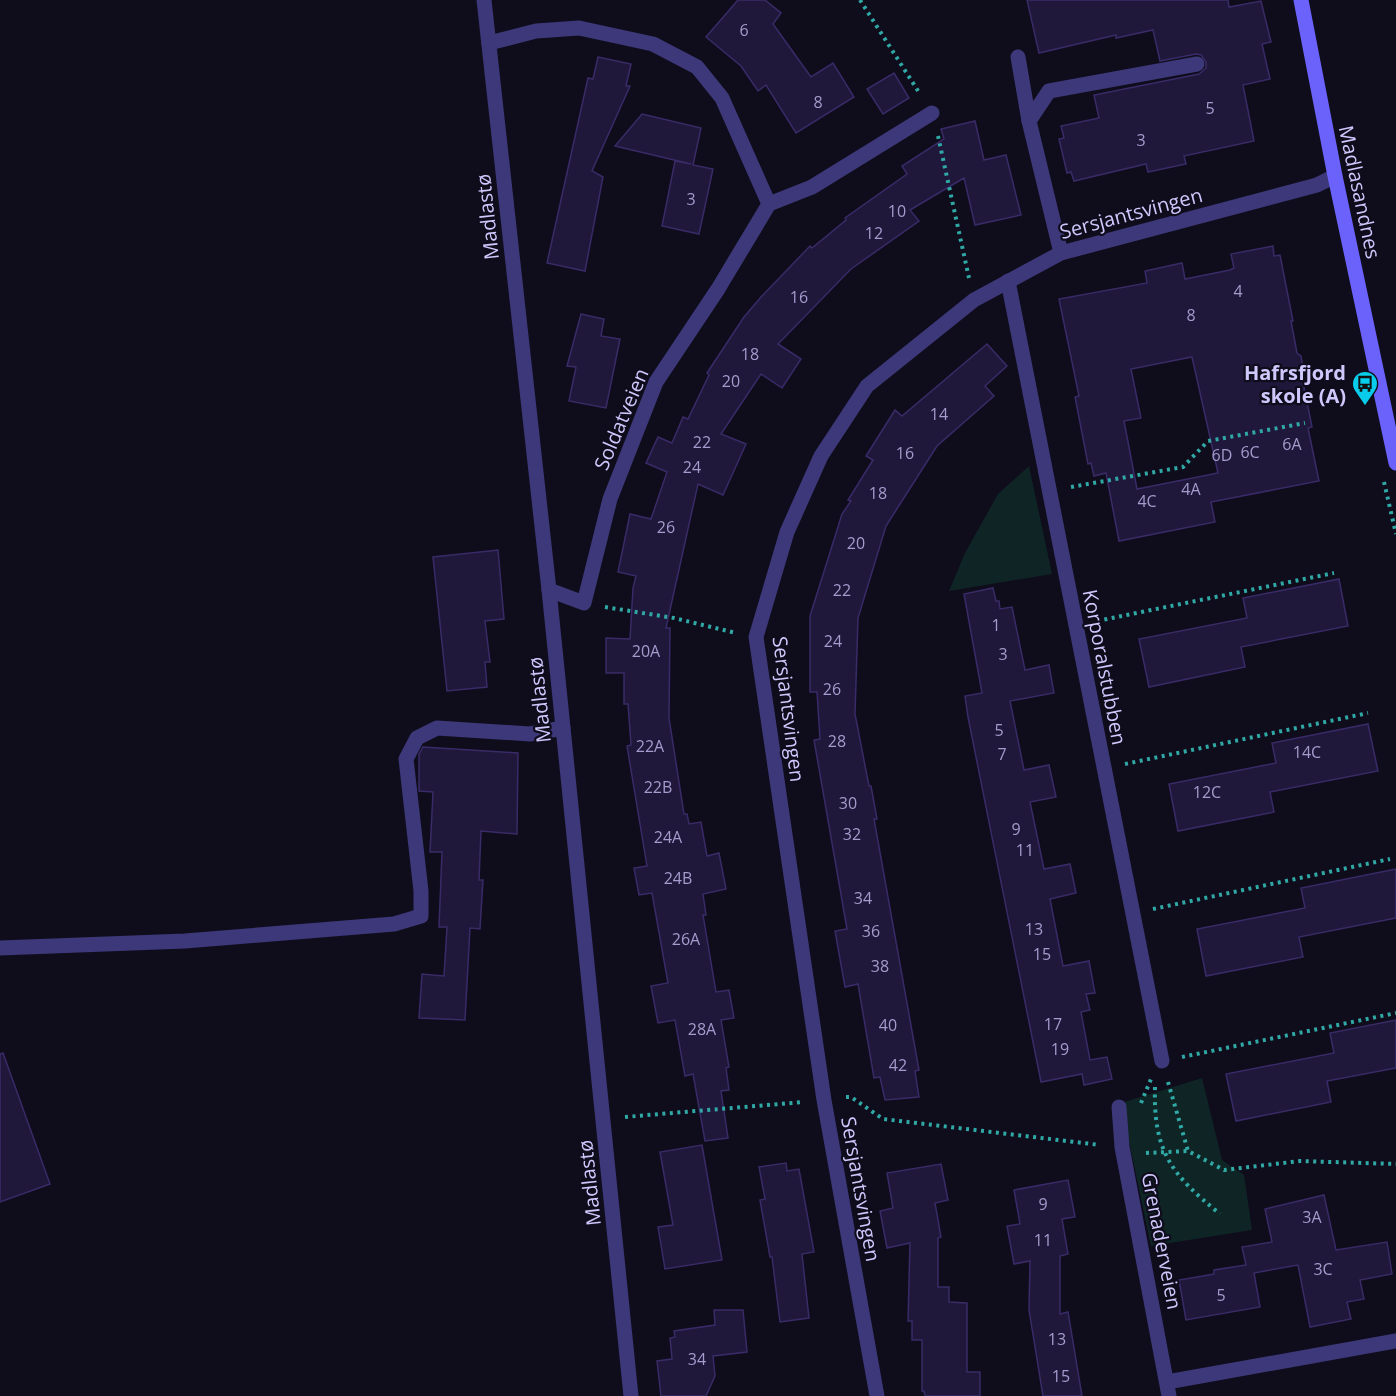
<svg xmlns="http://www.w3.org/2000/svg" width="1396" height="1396" font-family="'Open Sans',sans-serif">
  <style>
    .green { fill: #0f2525 }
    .building { fill: #20183b; stroke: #392b67; stroke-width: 1.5; fill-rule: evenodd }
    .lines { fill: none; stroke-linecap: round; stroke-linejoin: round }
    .path { stroke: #30a8a5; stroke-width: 4; stroke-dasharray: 3 4.5; stroke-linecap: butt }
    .lane { stroke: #3c3879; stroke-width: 15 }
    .street { stroke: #3c3879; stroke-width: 15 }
    .secondary { stroke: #6a62fa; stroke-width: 15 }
    .path-bridge { stroke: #30a8a5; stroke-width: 4; stroke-dasharray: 3 4.5; stroke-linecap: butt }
    .labels { text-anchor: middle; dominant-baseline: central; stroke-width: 4.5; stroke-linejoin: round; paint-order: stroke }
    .number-label { font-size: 16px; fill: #a39ccc }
    .street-label { font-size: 20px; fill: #cfc8fd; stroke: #0f0c1b }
    .poi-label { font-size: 20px; font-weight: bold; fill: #cfc8fd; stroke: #0f0c1b; text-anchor: end }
  </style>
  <rect width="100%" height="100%" fill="#0f0c1b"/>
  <g class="green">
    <polygon points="1029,466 1052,574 949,591 965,553 998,494"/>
    <polygon points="1202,1078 1222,1160 1244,1175 1252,1230 1151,1246 1121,1103"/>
  </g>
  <g class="building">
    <polygon points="738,0 765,0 781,13 773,24 811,77 833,63 854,97 796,133 766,85 758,91 741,66 706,37"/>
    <polygon points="1027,0 1228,0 1229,7 1261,1 1271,42 1262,44 1270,79 1243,85 1254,141 1184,156 1186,164 1148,172 1146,164 1074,181 1071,172 1067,173 1059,139 1064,138 1061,126 1099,118 1094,95 1199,74 1206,68 1206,62 1201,55 1196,54 1160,61 1153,30 1116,38 1116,35 1039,53"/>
    <polygon points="598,57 631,64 626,86 630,86 592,171 603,177 585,271 547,263 588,78 593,79"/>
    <polygon points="894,73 909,98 883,114 867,89"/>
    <polygon points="642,114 701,128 693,165 713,169 699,234 662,226 675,161 691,164 615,146"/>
    <polygon points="975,121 984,160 1006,155 1021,215 975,225 964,178 910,210 919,221 851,269 778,344 801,359 782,388 761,374 721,434 746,444 723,495 698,484 666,628 670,628 669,718 684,814 687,814 689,824 701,822 707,856 719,853 726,889 703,894 706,915 703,915 716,992 729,990 734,1018 721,1020 729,1067 726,1068 729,1090 721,1091 728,1138 705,1141 693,1074 685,1076 675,1020 658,1023 651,986 668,983 652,893 639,895 634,868 647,866 627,746 631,745 628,704 624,704 624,673 606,673 606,638 630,639 633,588 636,576 618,572 630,514 651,519 667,472 646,463 658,437 672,443 683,417 688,419 709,375 707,373 744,317 761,297 810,246 812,248 846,220 845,218 907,174 902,166 944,139 941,129"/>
    <path d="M1273 246 1274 256 1280 255 1293 321H1291L1297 353 1301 356 1303 368 1301 372 1312 427 1308 428 1319 481 1211 502 1215 522 1119 541 1106 473 1094 476 1091 463 1088 464 1075 397 1079 396 1059 299 1147 283 1145 271 1182 263 1185 279 1230 270 1234 268 1231 254ZM1192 357 1218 473 1137 489 1124 421 1141 418 1131 369Z"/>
    <polygon points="581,314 604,319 601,336 620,339 606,408 569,401 576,367 567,366"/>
    <polygon points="987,344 1007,366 985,386 994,396 937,446 886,526 858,618 855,714 869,786 871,786 877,819 874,819 919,1070 915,1071 919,1097 885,1100 880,1077 874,1078 858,984 845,987 835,931 847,929 814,740 820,739 817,692 810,692 810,616 842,514 851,501 848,500 873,460 866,456 895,410 902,416"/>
    <polygon points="498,550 504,619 485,621 490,662 485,662 487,687 447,691 433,557"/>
    <polygon points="1339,579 1348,626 1241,647 1245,667 1149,687 1139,639 1247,618 1243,598"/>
    <polygon points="993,588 996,601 999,601 1000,609 1012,607 1025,670 1049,665 1054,693 1010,701 1024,770 1049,765 1056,797 1030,802 1044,869 1070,864 1076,893 1050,899 1063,966 1089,961 1095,993 1086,994 1090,1010 1081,1012 1090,1060 1107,1057 1112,1079 1084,1085 1082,1074 1041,1082 968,717 965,696 982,693 964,594"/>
    <polygon points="1368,724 1378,771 1270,792 1274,812 1178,831 1169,784 1276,763 1272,743"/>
    <polygon points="423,747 518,753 517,834 481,831 479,880 483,880 480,929 470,928 465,1020 419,1018 422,974 444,976 447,927 439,927 442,852 430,852 433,792 419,791 419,754"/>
    <polygon points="1396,869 1396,918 1299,937 1303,957 1206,976 1197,929 1305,908 1301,888"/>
    <polygon points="1396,1020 1396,1068 1327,1081 1331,1102 1236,1121 1226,1074 1334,1053 1330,1033"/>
    <polygon points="3,1053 50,1184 0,1202 0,1054"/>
    <polygon points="702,1145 722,1260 665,1269 658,1227 673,1225 660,1152"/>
    <polygon points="786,1163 787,1171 799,1169 814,1252 802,1254 809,1318 780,1322 772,1257 770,1257 760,1200 765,1199 759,1167"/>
    <polygon points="941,1164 948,1200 935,1203 941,1237 938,1238 938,1287 949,1287 949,1302 967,1303 967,1372 980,1372 980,1396 925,1396 924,1391 922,1391 922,1340 912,1340 912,1321 908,1321 910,1243 887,1248 880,1211 893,1208 887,1173"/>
    <polygon points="1068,1180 1075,1217 1062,1219 1068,1254 1060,1256 1060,1314 1068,1312 1082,1396 1043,1396 1029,1310 1030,1261 1014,1264 1007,1226 1020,1224 1014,1190"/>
    <polygon points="1324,1195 1336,1250 1387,1242 1392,1274 1360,1280 1364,1299 1347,1302 1351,1319 1310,1327 1298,1265 1254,1273 1260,1307 1186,1320 1179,1280 1214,1274 1214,1270 1246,1265 1242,1247 1272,1242 1265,1209"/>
    <polygon points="714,1310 743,1310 747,1352 713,1356 715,1376 706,1396 661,1396 657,1361 672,1359 670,1338 675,1337 674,1331 715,1325"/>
  </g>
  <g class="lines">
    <g class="path">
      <polyline points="860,0 920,94"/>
      <polyline points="938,136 969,278"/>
      <polyline points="1384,482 1396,534"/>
      <polyline points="1071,487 1183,467 1208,441 1305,423"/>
      <polyline points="605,607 674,618 736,633"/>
      <polyline points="1097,621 1334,573"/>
      <polyline points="1125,764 1368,713"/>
      <polyline points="1153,909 1390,859"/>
      <polyline points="1182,1057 1396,1013"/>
      <polyline points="1168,1082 1188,1151"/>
      <polyline points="846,1097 851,1097 883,1119 1100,1145"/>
      <polyline points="1141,1103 1151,1079"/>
      <polyline points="625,1117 803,1102"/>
      <polyline points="1146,1153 1188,1151 1224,1170 1300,1161 1396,1164"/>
    </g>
    <g class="lane">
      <polyline points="1018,57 1029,121"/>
      <polyline points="0,948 185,941 394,924 421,916 421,891 406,759 417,738 437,728 530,734 563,728"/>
    </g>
    <g class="street">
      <polyline points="484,0 549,590 631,1396"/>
      <polyline points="489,43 536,31 579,28 653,44 697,67 722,98 769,204 718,289 656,382 610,499 584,603 549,590"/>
      <polyline points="769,204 812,187 932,113"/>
      <polyline points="1061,253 1029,121 1049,91 1197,64"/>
      <polyline points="1008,281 1162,1061"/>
      <polyline points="1119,1107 1122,1147 1169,1396"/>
      <polyline points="1167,1382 1396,1341"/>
      <polyline points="877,1396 824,1100 756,637 787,532 821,456 867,386 974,300 1061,253 1317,185 1335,176"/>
    </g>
    <polyline class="secondary" points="1301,0 1335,176 1396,463"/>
    <path class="path-bridge" d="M1155 1087C1153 1152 1172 1175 1220 1214"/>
  </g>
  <defs>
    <symbol id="bus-pin" viewBox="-11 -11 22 30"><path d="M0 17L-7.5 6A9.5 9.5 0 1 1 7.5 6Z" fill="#08cce9" stroke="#0f0c1b"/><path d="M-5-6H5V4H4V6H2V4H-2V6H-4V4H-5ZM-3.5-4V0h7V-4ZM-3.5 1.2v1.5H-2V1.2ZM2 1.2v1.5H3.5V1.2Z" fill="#111"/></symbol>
  </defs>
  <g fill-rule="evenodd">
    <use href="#bus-pin" x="1350" y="369" width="30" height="40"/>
  </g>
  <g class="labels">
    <g class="number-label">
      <text x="744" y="30">6</text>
      <text x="818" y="102">8</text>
      <text x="1210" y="108">5</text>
      <text x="1141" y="140">3</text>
      <text x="691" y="199">3</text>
      <text x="897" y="211">10</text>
      <text x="874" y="233">12</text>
      <text x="1238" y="291">4</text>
      <text x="799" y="297">16</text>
      <text x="1191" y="315">8</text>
      <text x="750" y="354">18</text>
      <text x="731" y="381">20</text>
      <text x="939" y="414">14</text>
      <text x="702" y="442">22</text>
      <text x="1292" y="444">6A</text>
      <text x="1250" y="452">6C</text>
      <text x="905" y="453">16</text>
      <text x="1222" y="455">6D</text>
      <text x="692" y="467">24</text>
      <text x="1191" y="489">4A</text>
      <text x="878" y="493">18</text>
      <text x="1147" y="501">4C</text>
      <text x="666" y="527">26</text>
      <text x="856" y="543">20</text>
      <text x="842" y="590">22</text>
      <text x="996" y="625">1</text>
      <text x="833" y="641">24</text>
      <text x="646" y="651">20A</text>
      <text x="1003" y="654">3</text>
      <text x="832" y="689">26</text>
      <text x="999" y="730">5</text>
      <text x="837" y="741">28</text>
      <text x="650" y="746">22A</text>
      <text x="1307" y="752">14C</text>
      <text x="1002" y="754">7</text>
      <text x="658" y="787">22B</text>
      <text x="1207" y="792">12C</text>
      <text x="848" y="803">30</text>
      <text x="1016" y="829">9</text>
      <text x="852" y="834">32</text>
      <text x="668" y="837">24A</text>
      <text x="1025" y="850">11</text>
      <text x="678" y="878">24B</text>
      <text x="863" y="898">34</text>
      <text x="1034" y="929">13</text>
      <text x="871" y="931">36</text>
      <text x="686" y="939">26A</text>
      <text x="1042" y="954">15</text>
      <text x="880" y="966">38</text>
      <text x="1053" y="1024">17</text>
      <text x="888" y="1025">40</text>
      <text x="702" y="1029">28A</text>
      <text x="1060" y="1049">19</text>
      <text x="898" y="1065">42</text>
      <text x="1043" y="1204">9</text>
      <text x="1312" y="1217">3A</text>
      <text x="1043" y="1240">11</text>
      <text x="1323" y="1269">3C</text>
      <text x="1221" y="1295">5</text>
      <text x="1057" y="1339">13</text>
      <text x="697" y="1359">34</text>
      <text x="1061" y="1376">15</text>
    </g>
    <g class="street-label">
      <text transform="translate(1360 192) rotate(78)">Madlasandnes</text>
      <text transform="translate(1131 213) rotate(-15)">Sersjantsvingen</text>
      <text transform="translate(487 217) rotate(-96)">Madlastø</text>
      <text transform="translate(621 419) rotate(-67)">Soldatveien</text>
      <text transform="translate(1105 667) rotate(79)">Korporalstubben</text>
      <text transform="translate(539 700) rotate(-96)">Madlastø</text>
      <text transform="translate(789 709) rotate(83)">Sersjantsvingen</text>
      <text transform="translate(589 1183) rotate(-96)">Madlastø</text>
      <text transform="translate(861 1189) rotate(80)">Sersjantsvingen</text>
      <text transform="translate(1162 1241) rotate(79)">Grenaderveien</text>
    </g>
    <g class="poi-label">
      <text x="1346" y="372">Hafrsfjord<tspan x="1346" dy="23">skole (A)</tspan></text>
    </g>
  </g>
</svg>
